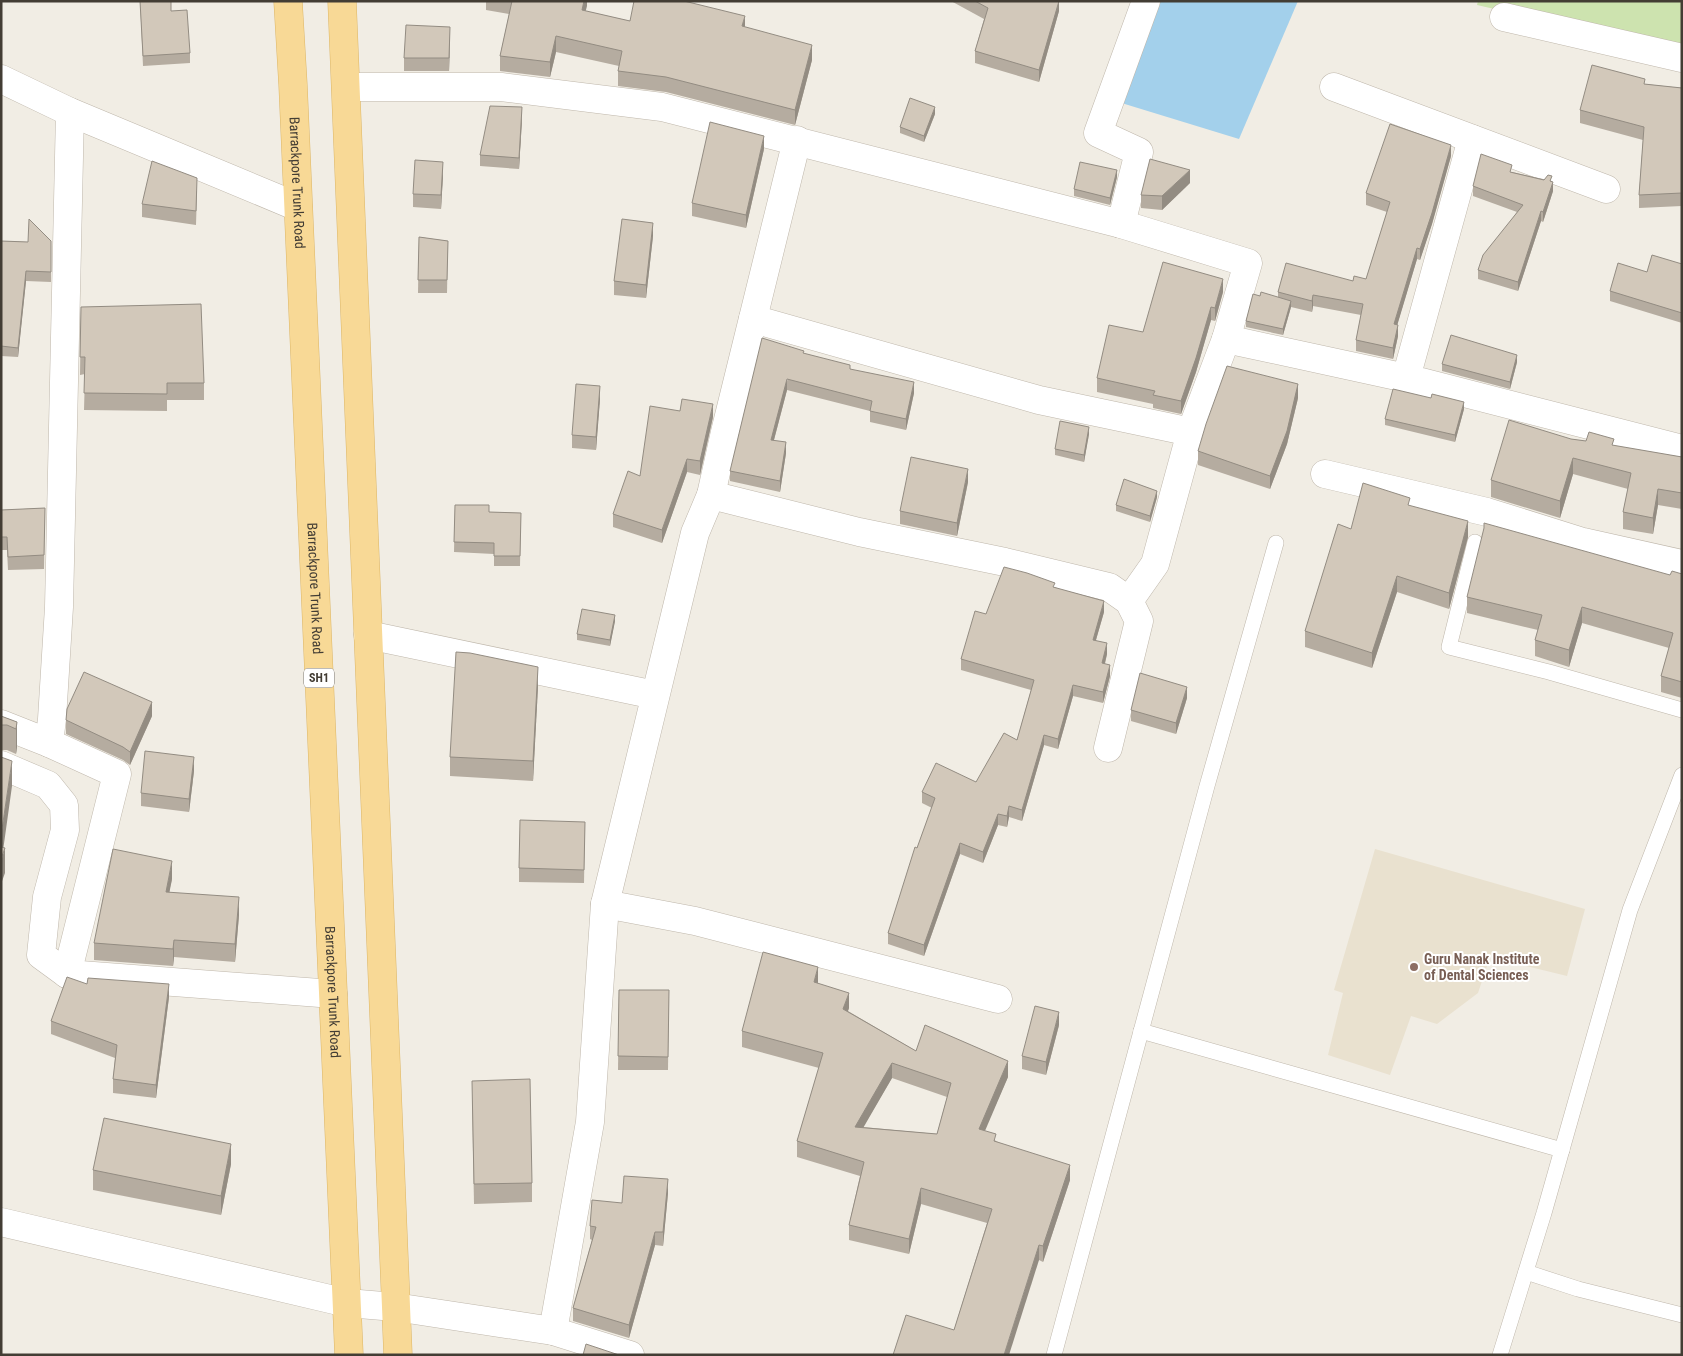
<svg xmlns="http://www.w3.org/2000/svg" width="1683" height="1356" font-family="'Roboto Condensed',sans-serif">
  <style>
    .education { fill: #e9e1cf }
    .green { fill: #cde3af }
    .water { fill: #a3d0eb }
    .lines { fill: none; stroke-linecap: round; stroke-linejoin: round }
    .service-casing { stroke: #bfb7ab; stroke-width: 16 }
    .minor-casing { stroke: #bfb7ab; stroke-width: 29 }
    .tertiary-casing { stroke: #bfb7ab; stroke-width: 29 }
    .primary-casing { stroke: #dcb667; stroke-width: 29 }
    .service { stroke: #fff; stroke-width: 15 }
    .minor { stroke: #fff; stroke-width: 28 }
    .tertiary { stroke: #fff; stroke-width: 28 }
    .primary { stroke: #f8d996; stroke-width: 28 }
    .wall { fill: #b5aca0; fill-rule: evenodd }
    .shaded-wall { fill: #938c82 }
    .building { fill: #d2c8ba; stroke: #938c82; fill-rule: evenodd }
    .education-dot { fill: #8d6e63; stroke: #fff; stroke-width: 2 }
    .labels { text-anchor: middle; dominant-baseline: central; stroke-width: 4; stroke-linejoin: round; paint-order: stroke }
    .shield { fill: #fff; stroke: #7b7771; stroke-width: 1 }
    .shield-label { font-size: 12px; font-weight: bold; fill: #433d34 }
    .street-label { font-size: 14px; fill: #433d34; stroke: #fff }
    .education-label { font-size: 14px; font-weight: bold; fill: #785e54; stroke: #fff; text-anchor: start }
  </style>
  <rect width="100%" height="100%" fill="#f1ede4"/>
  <polygon class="education" points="1375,849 1585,909 1567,976 1490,957 1478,993 1437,1024 1411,1016 1390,1075 1328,1055 1343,993 1334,990"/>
  <polygon class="green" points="1478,1 1682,1 1682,52 1477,5"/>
  <polygon class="water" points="1150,1 1298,1 1239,139 1115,101"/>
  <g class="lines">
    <defs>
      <g id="service">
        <polyline points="1475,542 1449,647 1549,672 1682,710"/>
        <polyline points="1141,1031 1562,1150"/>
        <polyline points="1526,1272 1578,1289 1682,1315"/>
        <polyline points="1054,1355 1207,786 1276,543"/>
        <polyline points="1500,1355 1544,1213 1630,910 1682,775"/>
      </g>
      <g id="minor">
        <polyline points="1504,17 1682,58"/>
        <polyline points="1,79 70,112 298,207"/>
        <polyline points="346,87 501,87 662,107 1121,224 1248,263 1226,339 1406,378"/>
        <polyline points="1334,87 1606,189"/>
        <polyline points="1472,139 1406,378 1682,449"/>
        <polyline points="1121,224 1139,152 1098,133 1146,1"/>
        <polyline points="753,319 1039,400 1191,432"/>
        <polyline points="1325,474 1487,512 1583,542 1682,564"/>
        <polyline points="711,495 859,532 1005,562 1109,587 1129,601 1139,621 1108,748"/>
        <polyline points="1129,601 1155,564 1191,432 1226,339"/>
        <polyline points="368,635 655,695"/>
        <polyline points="1,724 49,743"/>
        <polyline points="605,904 695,921 998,999"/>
        <polyline points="67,974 117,774 49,743 52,719 59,607 70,112"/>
        <polyline points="1,1222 347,1303"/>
        <polyline points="553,1331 590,1122 605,904 695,533 711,495 725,432 797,140"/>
      </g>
      <g id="tertiary">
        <polyline points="1,765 48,785 64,805 65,830 47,897 41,955 67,974 333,994"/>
        <polyline points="347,1303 395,1307 553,1331 630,1355"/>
      </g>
      <g id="primary">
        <path id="s1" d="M288 1 293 85 349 1355"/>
        <polyline points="342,1 398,1355"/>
      </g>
    </defs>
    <use href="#service" class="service-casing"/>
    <use href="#minor" class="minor-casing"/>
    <use href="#tertiary" class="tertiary-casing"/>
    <use href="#primary" class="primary-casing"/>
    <use href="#service" class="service"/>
    <use href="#minor" class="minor"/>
    <use href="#tertiary" class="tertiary"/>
    <use href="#primary" class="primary"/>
  </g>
  <g class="wall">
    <polygon points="140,1 171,1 171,11 190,53 190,63 143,66"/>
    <polygon points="486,1 587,1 585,11 630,21 745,27 812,60 795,125 666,92 618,86 618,71 619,66 556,52 550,77 500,71 500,56 509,14 486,10"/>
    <polygon points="951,1 1059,1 1059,11 1039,82 975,63 975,51 984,19"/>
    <polygon points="450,40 449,71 404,71 404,58"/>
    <polygon points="1645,84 1682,88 1682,206 1639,208 1639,195 1643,140 1580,123 1580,110"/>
    <polygon points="935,114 924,142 900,133 900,127"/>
    <polygon points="522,119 519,169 480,166 480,155"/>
    <polygon points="764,149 746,228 692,216 692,203"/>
    <polygon points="1451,156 1432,224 1420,260 1417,259 1397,325 1398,336 1393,359 1356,351 1356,340 1361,315 1313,306 1312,312 1291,307 1283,335 1246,327 1246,321 1260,296 1278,297 1278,292 1366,279 1387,212 1366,205 1366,193"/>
    <polygon points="1512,172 1552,181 1553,191 1543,222 1541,221 1518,291 1478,279 1478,270 1517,212 1473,196 1473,186"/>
    <polygon points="443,175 441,209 413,207 413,194"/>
    <polygon points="1117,177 1110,205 1074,196 1074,189"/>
    <polygon points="1190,183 1162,210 1141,208 1141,195"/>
    <polygon points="197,191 196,225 142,217 142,204"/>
    <polygon points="653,236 646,298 614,295 614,281"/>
    <polygon points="419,237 448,241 447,293 418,293"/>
    <polygon points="1,241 28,242 51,241 51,282 26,281 18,357 1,356"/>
    <polygon points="1682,264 1682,323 1610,301 1610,291 1647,272"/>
    <polygon points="1223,292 1215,321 1211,320 1196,372 1181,414 1153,408 1153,404 1097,392 1097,378"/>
    <polygon points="81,307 204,383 204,400 167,400 167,411 84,410 85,374 80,375"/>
    <polygon points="804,354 850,369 914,393 906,430 870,422 870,411 787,390 774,440 786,453 780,492 730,481 730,471"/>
    <polygon points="1517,362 1510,389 1442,371 1442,364"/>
    <polygon points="1298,398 1287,444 1270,489 1198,465 1198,451"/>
    <polygon points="600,399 596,450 572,448 572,435"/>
    <polygon points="1464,409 1455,442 1385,425 1385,419"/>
    <polygon points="713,417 700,475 687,472 662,543 613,527 613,514 640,476"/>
    <polygon points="1089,434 1084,462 1055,455 1055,449"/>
    <polygon points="1571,439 1682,457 1682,509 1658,505 1653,534 1623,529 1623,512 1628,489 1573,474 1560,518 1491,497 1491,480"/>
    <polygon points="968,482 957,536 900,524 900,511"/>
    <polygon points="1157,497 1150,522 1116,511 1116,505"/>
    <polygon points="455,505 489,512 521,513 520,566 494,566 494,554 454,552"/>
    <polygon points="1410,506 1468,537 1449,609 1397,592 1372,668 1305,647 1305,631 1351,529"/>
    <polygon points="45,508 44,569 8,570 7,550 1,550 1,510"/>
    <polygon points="1682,574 1682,698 1661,692 1661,676 1669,648 1582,623 1569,667 1535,656 1535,640 1538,630 1467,613 1467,597 1670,575"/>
    <polygon points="1055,587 1104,612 1096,640 1107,654 1105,664 1110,676 1103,703 1073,696 1058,749 1044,745 1022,821 1009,817 1007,827 998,825 983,863 960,854 924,956 888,944 888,933 917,848 932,808 922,803 922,792 976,782 1017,740 1031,690 961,670 961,659 986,614"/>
    <polygon points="615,621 610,646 577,640 577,634"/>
    <polygon points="538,686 533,781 450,776 450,757"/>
    <polygon points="1187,698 1176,734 1131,721 1131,710"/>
    <polygon points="1,716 17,722 17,747 16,754 7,750 1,750"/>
    <polygon points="152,716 130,765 123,760 66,734 66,720"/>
    <polygon points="194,771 189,812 141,806 141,793"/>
    <polygon points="585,822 584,883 519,882 519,868"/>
    <polygon points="172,879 169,892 239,915 235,962 174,957 173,966 94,960 94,943"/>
    <path d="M818 982V984L849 1008 848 1011 916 1051 1008 1077 984 1131 996 1141 1070 1180 1043 1262 1039 1260 954 1330 987 1223 921 1204 909 1254 849 1240V1225L860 1176 797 1157V1141L819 1068 742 1047V1031ZM892 1078 947 1097 937 1134 863 1127Z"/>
    <polygon points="87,984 169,997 156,1098 113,1093 113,1079 115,1058 51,1034 51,1021"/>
    <polygon points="619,990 669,990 668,1070 618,1070"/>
    <polygon points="1059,1025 1046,1075 1022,1069 1022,1056"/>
    <polygon points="472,1100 532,1183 532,1202 474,1204"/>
    <polygon points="231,1164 221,1215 93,1190 93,1170"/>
    <polygon points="668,1193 663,1246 655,1245 629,1338 573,1321 573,1308 592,1240 590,1239 590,1226 622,1203"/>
  </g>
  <g class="shaded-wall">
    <polygon points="584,1 587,1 587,6 582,25 582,10"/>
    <polygon points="1059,1 1059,11 1039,82 1039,70"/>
    <polygon points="745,16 745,31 742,26"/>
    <polygon points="450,27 450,40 449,71 449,58"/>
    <polygon points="556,36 556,52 550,77 550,62"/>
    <polygon points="812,45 812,60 795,125 795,110"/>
    <polygon points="522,107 522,119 519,169 519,158"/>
    <polygon points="935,107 935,114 924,142 924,136"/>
    <polygon points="764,136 764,149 746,228 746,215"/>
    <polygon points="1451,145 1451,156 1432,224 1420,260 1420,249"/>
    <polygon points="443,162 443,175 441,209 441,195"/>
    <polygon points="1117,170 1117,177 1110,205 1110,198"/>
    <polygon points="1190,170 1190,183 1162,210 1162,196"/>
    <polygon points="1553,182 1553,191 1543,222 1543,212"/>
    <polygon points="1541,211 1541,221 1518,291 1518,282"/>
    <polygon points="653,223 653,236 646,298 646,285"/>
    <polygon points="1417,248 1417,259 1394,336 1394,324"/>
    <polygon points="26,271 26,281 18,357 18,348"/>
    <polygon points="1223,279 1223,292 1215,321 1215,308"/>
    <polygon points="1313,295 1313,306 1312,312 1312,301"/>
    <polygon points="1291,301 1291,307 1283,335 1283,329"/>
    <polygon points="1211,307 1211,320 1196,372 1181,414 1181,401"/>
    <polygon points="1398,325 1398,336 1393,359 1393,348"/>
    <polygon points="1517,355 1517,362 1510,389 1510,382"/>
    <polygon points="787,379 787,390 771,451 771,440"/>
    <polygon points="914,382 914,393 906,430 906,419"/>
    <polygon points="1298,384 1298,398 1287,444 1270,489 1270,476"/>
    <polygon points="600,386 600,399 596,450 596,437"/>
    <polygon points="1464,402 1464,409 1455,442 1455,435"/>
    <polygon points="713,404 713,417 700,475 700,461"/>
    <polygon points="1089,427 1089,434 1084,462 1084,455"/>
    <polygon points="786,442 786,453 780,492 780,481"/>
    <polygon points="1573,458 1573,474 1560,518 1560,501"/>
    <polygon points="687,459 687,472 662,543 662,530"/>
    <polygon points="968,469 968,482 957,536 957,523"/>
    <polygon points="1658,489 1658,505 1653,534 1653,518"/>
    <polygon points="1157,491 1157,497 1150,522 1150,516"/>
    <polygon points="1468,521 1468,537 1449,609 1449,593"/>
    <polygon points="1397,576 1397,592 1372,668 1372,653"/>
    <polygon points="1104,601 1104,612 1093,650 1093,640"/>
    <polygon points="1582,607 1582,623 1569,667 1569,650"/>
    <polygon points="615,615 615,621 610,646 610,640"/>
    <polygon points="1107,643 1107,654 1102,674 1102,663"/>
    <polygon points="1110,665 1110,676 1103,703 1103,692"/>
    <polygon points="538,667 538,686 533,781 533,761"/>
    <polygon points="1073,685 1073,696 1058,749 1058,739"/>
    <polygon points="1187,687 1187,698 1176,734 1176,723"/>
    <polygon points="152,702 152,716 130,765 130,752"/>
    <polygon points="17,722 17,747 16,754 16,729"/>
    <polygon points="1044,735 1044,745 1022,821 1022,810"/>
    <polygon points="194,757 194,771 189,812 189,799"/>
    <polygon points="12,761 12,786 2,858 5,848 5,873 1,884 1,836"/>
    <polygon points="1009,806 1009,817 1007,827 1007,816"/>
    <polygon points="998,814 998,825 983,863 983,852"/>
    <polygon points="960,843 960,854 924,956 924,945"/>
    <polygon points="172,861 172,879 166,910 166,892"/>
    <polygon points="239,897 239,915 235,962 235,944"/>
    <polygon points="174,940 174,957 173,966 173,949"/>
    <polygon points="818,967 818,982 814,998 814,982"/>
    <polygon points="169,984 169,997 156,1098 156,1085"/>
    <polygon points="849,993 849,1008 843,1024 843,1009"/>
    <polygon points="1059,1012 1059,1025 1046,1075 1046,1062"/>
    <polygon points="1008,1061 1008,1077 979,1145 979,1129"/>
    <polygon points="892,1063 892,1078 855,1142 855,1127"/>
    <polygon points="231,1144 231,1164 221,1215 221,1196"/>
    <polygon points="1070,1165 1070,1180 1043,1262 1043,1246"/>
    <polygon points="668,1179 668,1193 663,1246 663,1232"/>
    <polygon points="921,1188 921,1204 909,1254 909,1239"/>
    <polygon points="655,1232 655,1245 629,1338 629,1325"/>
    <polygon points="1039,1245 1039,1260 1009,1355 1004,1355"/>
  </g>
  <g class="building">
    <polygon points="140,1 171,1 171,11 187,10 190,53 143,56"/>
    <polygon points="512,1 584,1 582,10 630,21 634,1 684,1 745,16 742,26 812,45 795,110 666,77 618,71 622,51 556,36 550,62 500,56"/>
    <polygon points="975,1 1059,1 1039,70 975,51 988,8"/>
    <polygon points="406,25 450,27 449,58 404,58"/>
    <polygon points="1592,65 1645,79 1644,84 1682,88 1682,193 1639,195 1644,127 1580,110"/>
    <polygon points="910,98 935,107 924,136 900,127"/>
    <polygon points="490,106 522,107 519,158 480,155"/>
    <polygon points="710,122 764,136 746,215 692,203"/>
    <polygon points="1390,124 1451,145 1432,213 1420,249 1417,248 1394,324 1398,325 1393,348 1356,340 1363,304 1313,295 1312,301 1278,292 1286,263 1353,281 1354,276 1366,279 1390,202 1366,193"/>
    <polygon points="1481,154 1512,165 1510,172 1544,180 1548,175 1552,176 1550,181 1553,182 1543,212 1541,211 1518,282 1478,270 1483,255 1523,205 1473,186"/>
    <polygon points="1150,159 1190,170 1162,196 1141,195"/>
    <polygon points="415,160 443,162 441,195 413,194"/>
    <polygon points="152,161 197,178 196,211 142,204"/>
    <polygon points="1080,162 1117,170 1110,198 1074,189"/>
    <polygon points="29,219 51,241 51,272 26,271 18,348 1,346 1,241 28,242"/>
    <polygon points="622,219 653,223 646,285 614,281"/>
    <polygon points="419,237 448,241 447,280 418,280"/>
    <polygon points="1652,255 1682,264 1682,313 1610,291 1618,263 1647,272"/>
    <polygon points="1163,262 1223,279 1215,308 1211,307 1196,358 1181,401 1153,395 1155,391 1097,378 1109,325 1143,332"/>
    <polygon points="1261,292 1291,301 1283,329 1246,321 1253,294 1260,296"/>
    <polygon points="201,304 204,383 167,383 167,394 84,393 85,357 80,357 81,307"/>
    <polygon points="1451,335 1517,355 1510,382 1442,364"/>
    <polygon points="762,338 804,351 803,353 850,365 850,369 914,382 906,419 870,411 872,401 787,379 771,440 786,442 780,481 730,471"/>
    <polygon points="1227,366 1298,384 1287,431 1270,476 1198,451 1206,424"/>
    <polygon points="576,384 600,386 596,437 572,435"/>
    <polygon points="1393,389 1431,398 1432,394 1464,402 1455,435 1385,419"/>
    <polygon points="682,399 713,404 700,461 687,459 662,530 613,514 628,471 640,476 650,406 680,411"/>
    <polygon points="1509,420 1571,439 1586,441 1589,432 1614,439 1612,445 1682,457 1682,493 1658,489 1653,518 1623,512 1631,473 1573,458 1560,501 1491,480"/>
    <polygon points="1060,421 1089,427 1084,455 1055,449"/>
    <polygon points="911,457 968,469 957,523 900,511"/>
    <polygon points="1124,479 1157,491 1150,516 1116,505"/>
    <polygon points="1363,483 1410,498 1408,505 1468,521 1449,593 1397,576 1372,653 1305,631 1338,524 1351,529"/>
    <polygon points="455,505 489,505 489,512 521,513 520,556 494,556 494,543 454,542"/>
    <polygon points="45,508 44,555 8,557 7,537 1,537 1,510"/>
    <polygon points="1484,523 1670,575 1672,571 1682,574 1682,682 1661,676 1673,633 1582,607 1569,650 1535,640 1542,615 1467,597 1484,528"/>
    <polygon points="1004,567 1027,573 1055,583 1053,587 1104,601 1093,640 1107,643 1102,663 1110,665 1103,692 1073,685 1058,739 1044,735 1022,810 1009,806 1007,816 998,814 983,852 960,843 924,945 888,933 915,847 917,848 935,798 922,792 936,763 976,782 1004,733 1017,740 1034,680 961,659 975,611 986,614"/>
    <polygon points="582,609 615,615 610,640 577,634"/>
    <polygon points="456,652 470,653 538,667 533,761 450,757"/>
    <polygon points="84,672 152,702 130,752 123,747 66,720 67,709"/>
    <polygon points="1140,673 1187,687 1176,723 1131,710"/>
    <polygon points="1,716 17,722 16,729 7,725 1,725"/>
    <polygon points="145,751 194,757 189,799 141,793"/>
    <polygon points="1,757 12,761 1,836"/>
    <polygon points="520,820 585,822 584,870 519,868"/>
    <polygon points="1,847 5,848 1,859"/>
    <polygon points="113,849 172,861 166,892 239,897 235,944 174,940 173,949 94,943"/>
    <path d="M763 952 818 967 814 982 849 993 843 1009 916 1051 925 1025 1008 1061 979 1129 996 1134 994 1141 1070 1165 1043 1246 1039 1245 1004 1355H893L906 1315 954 1330 992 1209 921 1188 909 1239 849 1225 864 1162 797 1141 823 1053 742 1031ZM892 1063 951 1083 937 1134 855 1127Z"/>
    <polygon points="67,977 87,984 88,978 169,984 156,1085 113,1079 117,1045 51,1021"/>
    <polygon points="619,990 669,990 668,1057 618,1056"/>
    <polygon points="1035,1006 1059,1012 1046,1062 1022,1056"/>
    <polygon points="530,1079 532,1183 474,1184 472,1081"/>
    <polygon points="104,1118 231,1144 221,1196 93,1170"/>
    <polygon points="624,1176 668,1179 663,1232 655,1232 629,1325 573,1308 596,1227 590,1226 592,1200 622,1203"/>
    <polygon points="586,1344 619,1355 583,1355"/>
  </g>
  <circle class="education-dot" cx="1414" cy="967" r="5"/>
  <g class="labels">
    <rect class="shield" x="304" y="668.5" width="30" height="19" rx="4"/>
    <g class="shield-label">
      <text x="319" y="678">SH1</text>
    </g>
    <g class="street-label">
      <text stroke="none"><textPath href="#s1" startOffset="182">Barrackpore Trunk Road</textPath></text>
      <text stroke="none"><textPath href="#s1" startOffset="588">Barrackpore Trunk Road</textPath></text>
      <text stroke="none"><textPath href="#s1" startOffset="992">Barrackpore Trunk Road</textPath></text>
    </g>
    <g class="education-label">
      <text x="1424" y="959">Guru Nanak Institute<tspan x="1424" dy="16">of Dental Sciences</tspan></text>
    </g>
  </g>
  <rect width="1683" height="1356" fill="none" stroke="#433d34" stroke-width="5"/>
</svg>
